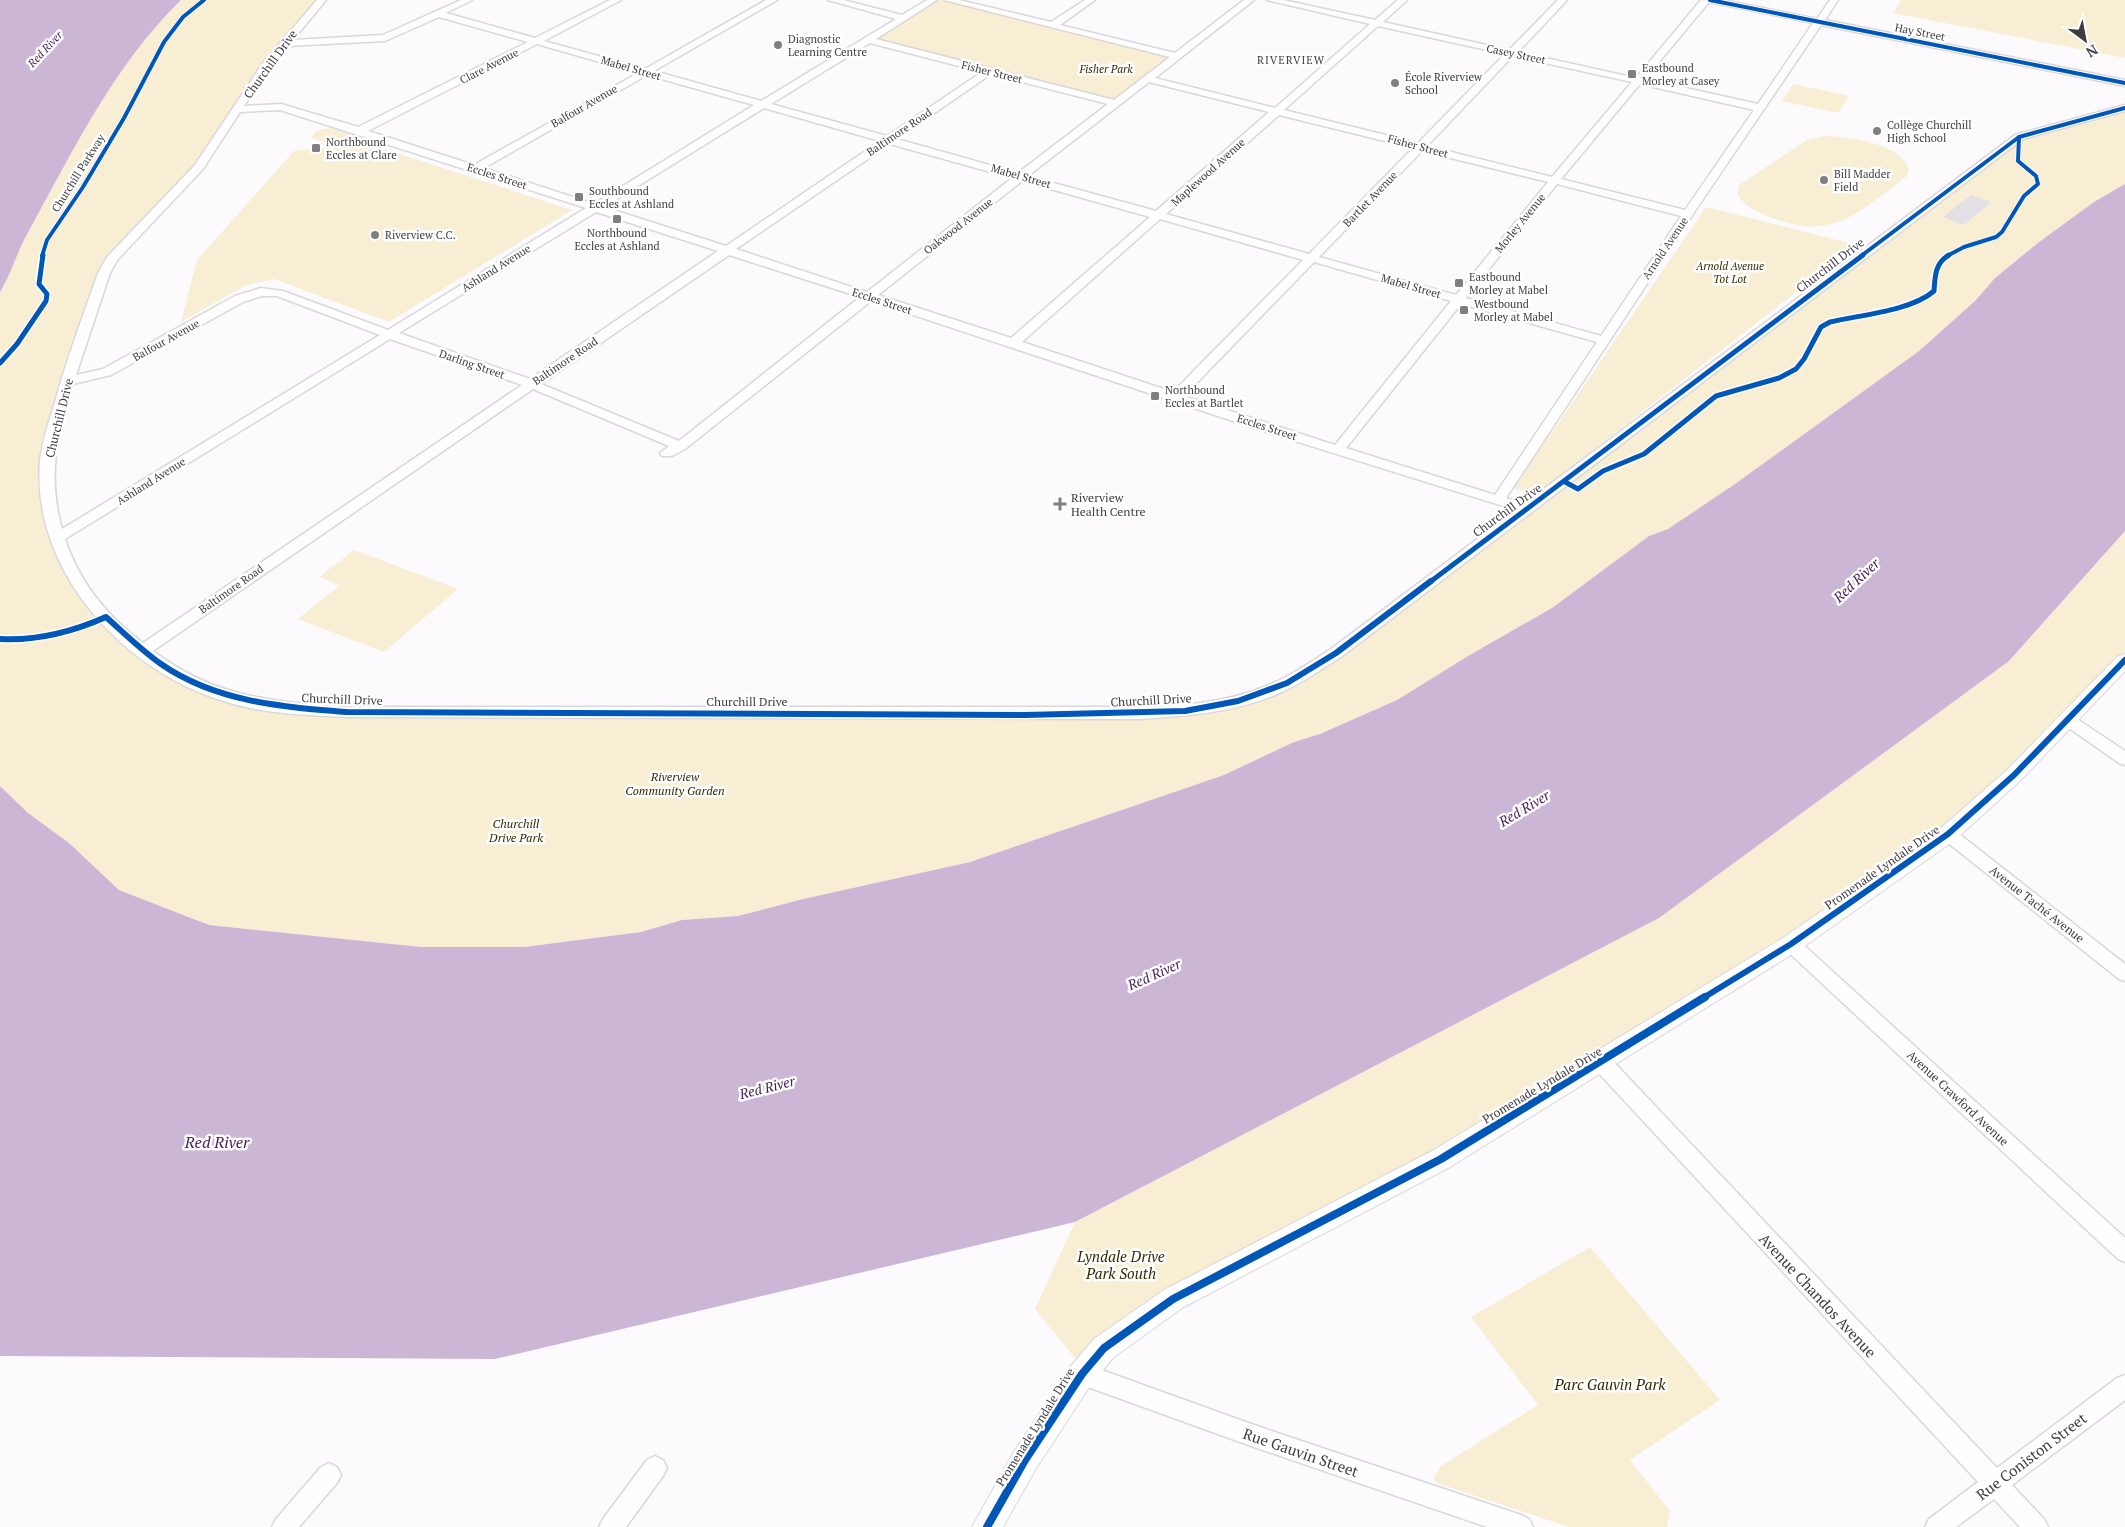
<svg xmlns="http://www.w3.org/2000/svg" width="2125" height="1527" font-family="'PT Serif',serif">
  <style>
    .green { fill: #f8eed4 }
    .water { fill: #ccb6d6 }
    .building { fill: #e3e0e5 }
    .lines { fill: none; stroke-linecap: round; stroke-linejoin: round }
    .minor-casing { stroke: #d9d7da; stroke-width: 3 }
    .tertiary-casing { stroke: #d9d7da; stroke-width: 2 }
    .minor { fill: #fffeff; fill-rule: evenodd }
    .tertiary { fill: #fffeff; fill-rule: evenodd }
    .cycleway-far3-casing { stroke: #fff; stroke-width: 5.5 }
    .cycleway-far2-casing { stroke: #fff; stroke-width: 8 }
    .cycleway-far1-casing { stroke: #fff; stroke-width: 9 }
    .cycleway-casing { stroke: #fff; stroke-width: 11 }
    .cycleway-far3 { stroke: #0057b8; stroke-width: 4 }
    .cycleway-far2 { stroke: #0057b8; stroke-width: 5 }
    .cycleway-far1 { stroke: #0057b8; stroke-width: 6 }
    .cycleway { stroke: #0057b8; stroke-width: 8 }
    .poi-dot { fill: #817e83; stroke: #fff; stroke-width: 2 }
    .labels { text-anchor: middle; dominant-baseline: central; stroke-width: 5; stroke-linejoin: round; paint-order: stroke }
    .far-street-label { font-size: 11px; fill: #3f3c41; stroke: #fff }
    .far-poi-label { font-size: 11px; fill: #3f3c41; stroke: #fff; text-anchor: start }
    .far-water-label { font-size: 11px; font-style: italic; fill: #472158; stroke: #fff }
    .far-neighbourhood-label { font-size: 11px; letter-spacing: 1px; fill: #49424c; stroke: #fff }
    .far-park-label { font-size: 11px; font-style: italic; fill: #362900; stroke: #fff }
    .street-label { font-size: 12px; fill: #3f3c41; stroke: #fff }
    .poi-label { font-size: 12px; fill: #3f3c41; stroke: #fff; text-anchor: start }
    .park-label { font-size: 12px; font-style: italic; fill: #362900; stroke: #fff }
    .water-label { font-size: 14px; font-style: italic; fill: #472158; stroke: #fff }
    .near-park-label { font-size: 15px; font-style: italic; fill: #362900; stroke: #fff }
    .near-street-label { font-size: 15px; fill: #3f3c41; stroke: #fff }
    .near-water-label { font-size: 16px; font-style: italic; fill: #472158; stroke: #fff }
  </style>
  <rect width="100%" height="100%" fill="#fcfafd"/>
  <g class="green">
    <path d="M181 0H322L283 43 209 155 113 257 68 381 49 498 84 591 172 673 283 708 1185 711 1287 683 2019 137 2125 108V184L2094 202 2039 242 1995 278 1975 301 1919 351 1735 484 1668 529 1649 536 1552 608 1468 656 1397 700 1320 734 1294 742 1224 775 970 862 803 899 738 916 682 920 641 932 524 947H420L209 925 119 890 69 843 28 813 0 786V292C9 277 14 259 22 244 69 159 111 68 181 0Z"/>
    <polygon points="937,0 939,0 1169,56 1114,99 876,39"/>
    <polygon points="1901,0 2125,0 2125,58 1893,13"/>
    <polygon points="1793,84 1849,96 1838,113 1782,101"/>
    <polygon points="329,128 361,137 361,138 325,142 311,138 316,131"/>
    <path d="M1824 136C1847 136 1905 144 1909 171L1906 177C1860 210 1836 241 1775 219 1761 214 1746 208 1737 195L1739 185 1807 140Z"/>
    <polygon points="366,143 572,210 389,322 274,279 246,285 181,322 197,260 294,151"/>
    <polygon points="1706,207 1857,245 1548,485 1531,493 1514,488"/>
    <polygon points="2125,531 2125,660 1948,834 1601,1062 1173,1299 1086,1372 1035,1309 1075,1222 1659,918 2009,661"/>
    <polygon points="354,550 458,589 384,652 298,619 340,585 319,577"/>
    <polygon points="1590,1247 1720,1400 1630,1460 1670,1511 1667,1527 1569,1527 1437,1483 1434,1478 1441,1466 1538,1405 1471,1317"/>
  </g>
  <g class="water">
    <path d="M0 0H181C112 67 70 157 24 240 16 256 9 278 0 292Z"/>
    <polygon points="2125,184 2125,531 2009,661 1659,918 1075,1222 495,1359 0,1356 0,786 28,813 69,843 119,890 209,925 421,947 524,947 641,932 682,920 738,916 803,899 970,862 1224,775 1294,742 1320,734 1397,700 1468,656 1552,608 1649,536 1668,529 1735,484 1919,351 1975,301 1995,278 2039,242 2094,202"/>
  </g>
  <polygon class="building" points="1971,195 1991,202 1964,225 1943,217"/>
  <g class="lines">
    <defs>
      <g id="minor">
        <path d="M317 0H326L293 40 383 35 461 0H472L446 13 535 38 610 0H621L544 41 645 69 766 0H777L654 71 761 101 896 19 828 0H843L902 15 927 0H937L876 39 1114 100 1170 57 944 0H959L1051 22 1085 0H1095L1060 25 1175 53 1244 0H1254L1155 78 1275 108 1370 24 1267 0H1283L1375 20 1398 0H1407L1383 22 1509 50 1558 0H1567L1518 52 1636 78 1701 0H1723L1817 19 1830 0H1838L1825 20 2125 80V86L1821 25 1693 214 1506 498 1524 504 2015 135 2125 105V111L2023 139 1341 657C1320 670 1299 685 1275 695 1232 713 1185 716 1139 719L347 717C306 715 263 714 224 701 123 671 31 570 40 461 42 441 49 421 55 402 67 358 83 316 98 273L107 257 195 165 263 63ZM1709 2 1813 23 1758 104 1645 79ZM439 17 528 42 358 127 281 104 244 106 270 67 288 46 385 41ZM1378 26 1505 54 1418 143 1284 110ZM870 43 982 72 887 136 771 104ZM537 44 638 73 474 165 368 131ZM1513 56 1632 82 1552 177 1427 146ZM991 74 1108 104 1018 173 897 139ZM647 75 754 105 594 204 484 168ZM1149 82 1269 112 1156 211 1028 176ZM1640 84 1754 110 1685 210 1561 179ZM764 108 880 141 726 246 604 207ZM280 110 586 208 388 330 283 291 261 288 235 296 103 369 76 375 110 273 118 259 203 169 240 112ZM1279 115 1413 148 1309 254 1166 214ZM890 144 1012 178 867 292 736 249ZM1422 151 1548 182 1456 295 1319 257ZM1022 181 1150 217 1011 338 878 295ZM1557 184 1681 216 1601 336 1466 298ZM596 212 718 251 530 379 399 333ZM1160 219 1303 260 1173 392 1022 342ZM729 255 860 297 679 441 541 384ZM1314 262 1451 301 1335 445 1184 396ZM262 296H277L380 335 62 529C47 475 57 435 73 384L111 375 243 302ZM871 301 1263 431 1516 510 1331 649C1309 663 1288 678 1264 687 1224 703 1181 706 1139 707H347C271 701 217 699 153 651L533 389 669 446 660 453 662 456H672L685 449ZM1461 304 1597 342 1495 495 1346 448ZM390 339 522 385 143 643C107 616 79 582 65 539Z"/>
        <polygon points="2068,713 2125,751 2125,765 2119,763 2062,723 2060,719 2062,715"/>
        <polygon points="1948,828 1954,830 2125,964 2125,981 2119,979 1942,838 1940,834 1942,830"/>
        <polygon points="1791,937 1797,939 2125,1238 2125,1262 2118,1259 1785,949 1782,944 1785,939"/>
        <polygon points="1601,1054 1608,1056 1997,1468 2117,1378 2125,1375 2125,1400 2012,1485 2044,1519 2048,1527 2020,1527 1994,1499 1956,1527 1925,1527 1929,1519 1978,1482 1594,1068 1591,1062 1594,1056"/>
        <polygon points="1082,1363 1254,1425 1521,1515 1529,1519 1533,1527 1487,1527 1254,1447 1074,1382 1071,1374 1074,1366"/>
        <polygon points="655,1456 663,1460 667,1468 663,1476 626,1527 599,1527 603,1519 647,1460"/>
        <polygon points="329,1463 337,1467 341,1475 337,1483 299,1527 272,1527 276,1519 321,1467"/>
      </g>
      <polygon id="tertiary" points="2125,654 2125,671 2021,780 1955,840 1799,950 1450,1167 1182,1308 1114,1357 1092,1383 1035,1470 1003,1527 972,1527 1015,1450 1072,1365 1094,1339 1164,1290 1432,1151 1783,938 1941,828 2007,770 2118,656"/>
    </defs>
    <use href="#minor" class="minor-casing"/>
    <use href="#tertiary" class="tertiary-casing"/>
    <use href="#minor" class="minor"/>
    <use href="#tertiary" class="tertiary"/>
    <defs>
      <g id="cycleway-far3">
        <polyline points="1710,0 2125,83"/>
        <polyline points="42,256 47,240 83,187 124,118 164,42 183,17 204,0"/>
        <polyline points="1861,256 2019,137 2125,108"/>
        <polyline points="1947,256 1964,247 1996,237 2002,232 2024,196 2038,184 2036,176 2018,161 2019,137"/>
      </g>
      <g id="cycleway-far2">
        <polyline points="0,363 17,344 46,301 47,294 39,284 43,255"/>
        <path d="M1565 482 1578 489 1603 471 1644 454 1716 396 1779 378 1796 369 1804 359 1821 327 1830 322C1860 315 1911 311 1934 291 1935 276 1935 263 1949 255"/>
        <polyline points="1430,582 1863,255"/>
      </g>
      <g id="cycleway-far1">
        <path d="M0 639C38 641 72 632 106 617 124 633 141 650 161 664 216 702 282 707 347 712L1025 715 1185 711 1238 701 1287 683 1336 653 1431 581"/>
        <polyline points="1703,998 1791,944 1948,834 2014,775 2125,660"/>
      </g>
      <polyline id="cycleway" points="987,1527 1025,1460 1082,1374 1104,1348 1173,1299 1441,1159 1705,997"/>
    </defs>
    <use href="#cycleway-far3" class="cycleway-far3-casing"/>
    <use href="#cycleway-far2" class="cycleway-far2-casing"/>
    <use href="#cycleway-far1" class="cycleway-far1-casing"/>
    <use href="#cycleway" class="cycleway-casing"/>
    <use href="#cycleway-far3" class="cycleway-far3"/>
    <use href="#cycleway-far2" class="cycleway-far2"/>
    <use href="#cycleway-far1" class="cycleway-far1"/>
    <use href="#cycleway" class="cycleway"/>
  </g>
  <g class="poi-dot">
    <circle cx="778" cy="45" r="5"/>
    <rect x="1627" y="69" width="10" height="10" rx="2.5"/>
    <circle cx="1395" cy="83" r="5"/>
    <circle cx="1877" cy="131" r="5"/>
    <rect x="311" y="143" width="10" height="10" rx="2.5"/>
    <circle cx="1824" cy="180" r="5"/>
    <rect x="574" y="192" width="10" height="10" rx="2.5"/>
    <rect x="612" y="214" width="10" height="10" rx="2.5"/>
    <circle cx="375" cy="235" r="5"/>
    <rect x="1454" y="278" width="10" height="10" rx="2.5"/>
    <rect x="1459" y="305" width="10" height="10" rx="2.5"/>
    <rect x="1150" y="391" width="10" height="10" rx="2.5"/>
    <path d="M1057.5 496.5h5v5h5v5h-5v5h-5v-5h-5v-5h5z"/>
  </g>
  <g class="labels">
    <g class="far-street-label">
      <text transform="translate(1920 32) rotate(11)">Hay Street</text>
      <text transform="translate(1516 54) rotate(12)">Casey Street</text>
      <text transform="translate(489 66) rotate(-27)">Clare Avenue</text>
      <text transform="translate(631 68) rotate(16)">Mabel Street</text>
      <text transform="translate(992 72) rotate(14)">Fisher Street</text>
      <text transform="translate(584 106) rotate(-30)">Balfour Avenue</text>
      <text transform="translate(899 132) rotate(-34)">Baltimore Road</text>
      <text transform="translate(1418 146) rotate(15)">Fisher Street</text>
      <text transform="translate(1208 172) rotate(-42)">Maplewood Avenue</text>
      <text transform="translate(78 173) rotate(-58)">Churchill Parkway</text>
      <text transform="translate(497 176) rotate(18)">Eccles Street</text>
      <text transform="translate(1021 176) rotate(16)">Mabel Street</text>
      <text transform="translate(1370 199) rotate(-46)">Bartlet Avenue</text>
      <text transform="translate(1520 223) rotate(-51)">Morley Avenue</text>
      <text transform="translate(958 226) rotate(-38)">Oakwood Avenue</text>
      <text transform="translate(1665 248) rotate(-56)">Arnold Avenue</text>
      <text transform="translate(496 268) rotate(-32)">Ashland Avenue</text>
      <text transform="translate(1411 286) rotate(16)">Mabel Street</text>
      <text transform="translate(882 301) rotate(18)">Eccles Street</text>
      <text transform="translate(166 340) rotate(-29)">Balfour Avenue</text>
      <text transform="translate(565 361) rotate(-34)">Baltimore Road</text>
      <text transform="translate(472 364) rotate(19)">Darling Street</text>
      <text transform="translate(1267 427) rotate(18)">Eccles Street</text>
      <text transform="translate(151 481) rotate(-32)">Ashland Avenue</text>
      <text transform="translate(231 589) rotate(-35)">Baltimore Road</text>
    </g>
    <g class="far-poi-label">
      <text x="788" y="39">Diagnostic<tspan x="788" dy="13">Learning Centre</tspan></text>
      <text x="1642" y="68">Eastbound<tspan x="1642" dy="13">Morley at Casey</tspan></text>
      <text x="1405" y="77">École Riverview<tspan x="1405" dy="13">School</tspan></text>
      <text x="1887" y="125">Collège Churchill<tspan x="1887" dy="13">High School</tspan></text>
      <text x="326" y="142">Northbound<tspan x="326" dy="13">Eccles at Clare</tspan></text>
      <text x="1834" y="174">Bill Madder<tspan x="1834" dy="13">Field</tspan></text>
      <text x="589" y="191">Southbound<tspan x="589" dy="13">Eccles at Ashland</tspan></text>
      <text x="617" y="233" text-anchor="middle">Northbound<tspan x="617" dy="13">Eccles at Ashland</tspan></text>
      <text x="385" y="235">Riverview C.C.</text>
      <text x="1469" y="277">Eastbound<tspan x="1469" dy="13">Morley at Mabel</tspan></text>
      <text x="1474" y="304">Westbound<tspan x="1474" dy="13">Morley at Mabel</tspan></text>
      <text x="1165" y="390">Northbound<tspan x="1165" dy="13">Eccles at Bartlet</tspan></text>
    </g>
    <g class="far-water-label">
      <text transform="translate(45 49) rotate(-47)">Red River</text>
    </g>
    <g class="far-neighbourhood-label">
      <text x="1291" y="60">RIVERVIEW</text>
    </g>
    <g class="far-park-label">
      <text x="1106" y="69">Fisher Park</text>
      <text x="1730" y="266">Arnold Avenue<tspan x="1730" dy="13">Tot Lot</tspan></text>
    </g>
    <g class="street-label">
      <text transform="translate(270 64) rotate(-54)">Churchill Drive</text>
      <text transform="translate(1830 265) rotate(-37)">Churchill Drive</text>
      <text transform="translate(59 418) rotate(-76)">Churchill Drive</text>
      <text transform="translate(1507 510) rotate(-36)">Churchill Drive</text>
      <text transform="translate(342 699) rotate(2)">Churchill Drive</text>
      <text transform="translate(1151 700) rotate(-3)">Churchill Drive</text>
      <text x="747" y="701">Churchill Drive</text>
      <text transform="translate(1882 867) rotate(-35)">Promenade Lyndale Drive</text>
      <text transform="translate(2037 904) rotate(38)">Avenue Taché Avenue</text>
      <text transform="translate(1542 1085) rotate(-31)">Promenade Lyndale Drive</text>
      <text transform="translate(1958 1098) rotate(43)">Avenue Crawford Avenue</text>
      <text transform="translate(1035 1427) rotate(-58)">Promenade Lyndale Drive</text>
    </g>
    <g class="poi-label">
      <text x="1071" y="497">Riverview<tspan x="1071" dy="14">Health Centre</tspan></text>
    </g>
    <g class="park-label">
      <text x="675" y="776">Riverview<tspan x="675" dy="14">Community Garden</tspan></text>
      <text x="516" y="823">Churchill<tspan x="516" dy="14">Drive Park</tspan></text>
    </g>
    <g class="water-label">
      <text transform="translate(1856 580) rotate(-43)">Red River</text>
      <text transform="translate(1524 808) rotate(-31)">Red River</text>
      <text transform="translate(1154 974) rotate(-24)">Red River</text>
      <text transform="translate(767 1087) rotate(-14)">Red River</text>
    </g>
    <g class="near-park-label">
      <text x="1121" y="1256">Lyndale Drive<tspan x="1121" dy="17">Park South</tspan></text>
      <text x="1610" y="1384">Parc Gauvin Park</text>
    </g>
    <g class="near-street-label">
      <text transform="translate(1818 1295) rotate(47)">Avenue Chandos Avenue</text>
      <text transform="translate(1301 1452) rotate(19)">Rue Gauvin Street</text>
      <text transform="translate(2031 1456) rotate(-37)">Rue Coniston Street</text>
    </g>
    <g class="near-water-label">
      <text x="217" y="1142">Red River</text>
    </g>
  </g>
  <g transform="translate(2085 40) rotate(148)" stroke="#ffffff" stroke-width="4" paint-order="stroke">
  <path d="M0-4L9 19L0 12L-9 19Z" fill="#3f3c41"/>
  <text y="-8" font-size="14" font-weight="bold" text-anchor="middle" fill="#3f3c41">N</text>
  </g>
</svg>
